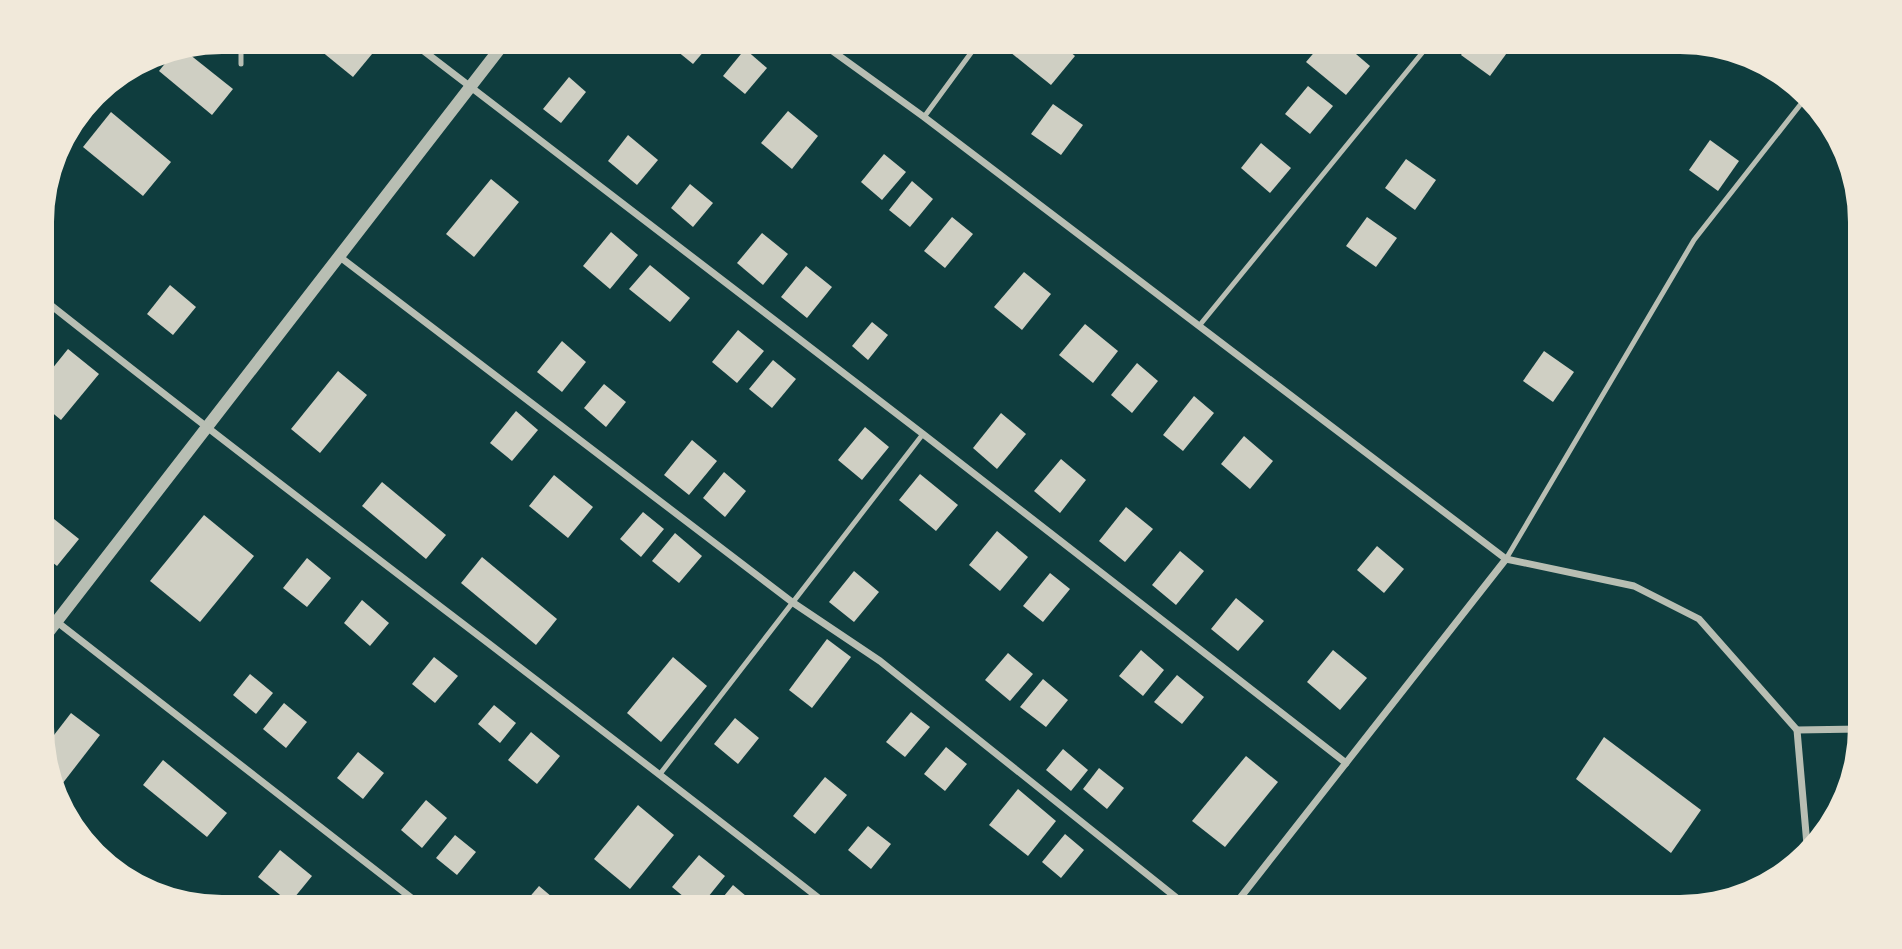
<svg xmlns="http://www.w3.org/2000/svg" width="1902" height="949" font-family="Montserrat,sans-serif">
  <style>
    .building { fill: #cfcfc3 }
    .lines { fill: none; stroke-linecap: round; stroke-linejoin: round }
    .service { stroke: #b8beb3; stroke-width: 5 }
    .minor { stroke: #b8beb3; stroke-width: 7 }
    .tertiary { stroke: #b8beb3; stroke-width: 12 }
  </style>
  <rect width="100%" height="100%" fill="#0f3d3e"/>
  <g class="building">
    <polygon points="310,42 369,42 377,48 353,77"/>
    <polygon points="666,42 712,42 693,64"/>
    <polygon points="1019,42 1058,42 1075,56 1051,85 1010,52"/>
    <polygon points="1323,42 1342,42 1370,66 1346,95 1306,62"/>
    <polygon points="1470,42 1506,42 1512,46 1490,76 1461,55"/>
    <polygon points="745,49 767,68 745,94 723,76"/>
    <polygon points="184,50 233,89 212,115 159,71 175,51"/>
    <polygon points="569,77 586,92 561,123 543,109"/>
    <polygon points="1308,86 1333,106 1310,134 1285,114"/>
    <polygon points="1053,104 1083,125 1061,155 1031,134"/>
    <polygon points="788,111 818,136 792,169 761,143"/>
    <polygon points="111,112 171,162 143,196 83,147"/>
    <polygon points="628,135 658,160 637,185 608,161"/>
    <polygon points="1710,140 1739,161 1718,191 1689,170"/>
    <polygon points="1261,143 1291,168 1270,193 1241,168"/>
    <polygon points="884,154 906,172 882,200 861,182"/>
    <polygon points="1406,159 1436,180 1415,210 1385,188"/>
    <polygon points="491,179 519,202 474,257 446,234"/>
    <polygon points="912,181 933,199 910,227 889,210"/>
    <polygon points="690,184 713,203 693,227 671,208"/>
    <polygon points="952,217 973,234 945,268 924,251"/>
    <polygon points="1367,217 1397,238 1376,267 1346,246"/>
    <polygon points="611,232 638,255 610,289 583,266"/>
    <polygon points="762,233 788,254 763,285 737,263"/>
    <polygon points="650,265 690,298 670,322 629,289"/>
    <polygon points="806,266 832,287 807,318 781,297"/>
    <polygon points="1024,272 1051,294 1022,330 994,307"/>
    <polygon points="170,285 196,307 173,335 147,314"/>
    <polygon points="872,322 888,335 868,360 852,346"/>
    <polygon points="1085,324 1118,351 1093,383 1059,355"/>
    <polygon points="738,330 764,351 737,383 712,362"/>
    <polygon points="562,341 586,362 562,392 537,372"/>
    <polygon points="68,349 99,374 61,420 43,405 43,380"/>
    <polygon points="1544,351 1574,372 1553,402 1523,381"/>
    <polygon points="773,360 796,379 772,408 749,389"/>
    <polygon points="1137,363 1158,381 1132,413 1111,395"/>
    <polygon points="338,371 367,395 320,453 291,429"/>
    <polygon points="604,384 626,402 606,427 584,408"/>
    <polygon points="1194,396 1214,413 1183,451 1163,435"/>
    <polygon points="516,411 538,430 512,461 490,443"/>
    <polygon points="1001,413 1026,434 997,469 973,448"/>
    <polygon points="865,427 889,447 862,480 838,460"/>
    <polygon points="1244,436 1273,461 1250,489 1221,464"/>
    <polygon points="692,440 717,461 689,495 664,475"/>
    <polygon points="1061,459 1086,480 1060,513 1034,491"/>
    <polygon points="724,472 746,491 725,517 703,498"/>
    <polygon points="920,474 958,505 936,531 899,500"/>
    <polygon points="554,475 593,507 568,538 529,506"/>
    <polygon points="382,482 446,535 426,559 362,506"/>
    <polygon points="1126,507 1153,529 1125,562 1099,541"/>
    <polygon points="643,512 664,529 641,557 620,539"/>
    <polygon points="49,515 79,539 57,566 43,555 43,523"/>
    <polygon points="204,515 254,556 200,622 150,581"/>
    <polygon points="997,531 1028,557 1000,591 969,565"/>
    <polygon points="675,533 702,556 679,583 652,561"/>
    <polygon points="1377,546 1404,569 1384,593 1357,570"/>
    <polygon points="1180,551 1204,571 1176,605 1152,585"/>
    <polygon points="482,557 557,619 536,645 461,583"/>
    <polygon points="307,558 331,578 307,607 283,588"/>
    <polygon points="854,571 879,592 854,622 829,602"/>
    <polygon points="1050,573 1070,589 1043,622 1023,606"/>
    <polygon points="1236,598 1264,621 1238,651 1211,629"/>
    <polygon points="362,600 389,623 370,646 344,623"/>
    <polygon points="827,639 851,657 812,708 789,690"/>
    <polygon points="1141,650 1164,670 1143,696 1119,676"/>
    <polygon points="1333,650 1367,678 1340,710 1307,682"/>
    <polygon points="1008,653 1033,674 1010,701 985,680"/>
    <polygon points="434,657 458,676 435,703 412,684"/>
    <polygon points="673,657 707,686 661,742 627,713"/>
    <polygon points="250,674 273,693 256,714 233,695"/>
    <polygon points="1177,675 1204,697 1182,724 1154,702"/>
    <polygon points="1043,679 1068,700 1046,727 1020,707"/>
    <polygon points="284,703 307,722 286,748 263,729"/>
    <polygon points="494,705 516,723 500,743 478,724"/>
    <polygon points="911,712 930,727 905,757 886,742"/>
    <polygon points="71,713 100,735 59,788 44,748"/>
    <polygon points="735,718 759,738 738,764 714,744"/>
    <polygon points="531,732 560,756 537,784 508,760"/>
    <polygon points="1604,737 1701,810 1671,853 1576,779"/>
    <polygon points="946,747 967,764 945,791 924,774"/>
    <polygon points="1063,749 1088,770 1071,791 1046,770"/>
    <polygon points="358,752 384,773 363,799 337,778"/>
    <polygon points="1246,756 1278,782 1225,847 1192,821"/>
    <polygon points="163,760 227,813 207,837 143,785"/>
    <polygon points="1099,768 1124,788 1107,809 1083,789"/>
    <polygon points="825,777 847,795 815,834 793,816"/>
    <polygon points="1018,789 1056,821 1028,856 989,825"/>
    <polygon points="426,800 447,818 422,848 401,830"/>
    <polygon points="638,805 674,835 630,889 594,859"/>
    <polygon points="868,826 891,844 871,869 848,850"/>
    <polygon points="1065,834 1084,850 1061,878 1042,862"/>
    <polygon points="455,835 476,852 457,875 436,858"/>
    <polygon points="280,850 312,876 290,903 258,877"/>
    <polygon points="699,855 725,876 700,907 696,907 672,887"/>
    <polygon points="733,885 759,907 715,907"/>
    <polygon points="539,886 564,907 521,907"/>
  </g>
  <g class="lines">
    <g class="service">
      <polyline points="241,42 241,64"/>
      <polyline points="924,117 979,42"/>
      <polyline points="1199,326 1431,42"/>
      <polyline points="1506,559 1694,240 1804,100"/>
      <polyline points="660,774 923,434"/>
    </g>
    <g class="minor">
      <polyline points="412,42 923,434 1346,763"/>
      <polyline points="820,42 924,117 1506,559 1634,586 1699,619 1797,730 1807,845"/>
      <polyline points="340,257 792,602 880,661 1188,907"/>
      <path d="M43 299C303 505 569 702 830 907"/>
      <polyline points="43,611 423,907"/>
      <polyline points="1797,730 1860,729"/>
      <polyline points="1233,907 1506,559"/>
    </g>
    <polyline class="tertiary" points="43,639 505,42"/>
  </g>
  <path d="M0 0H1902V949H0ZM222 54H1680A168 168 0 0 1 1848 222V727A168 168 0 0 1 1680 895H222A168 168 0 0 1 54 727V222A168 168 0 0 1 222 54Z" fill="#f1e9da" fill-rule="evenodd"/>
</svg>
